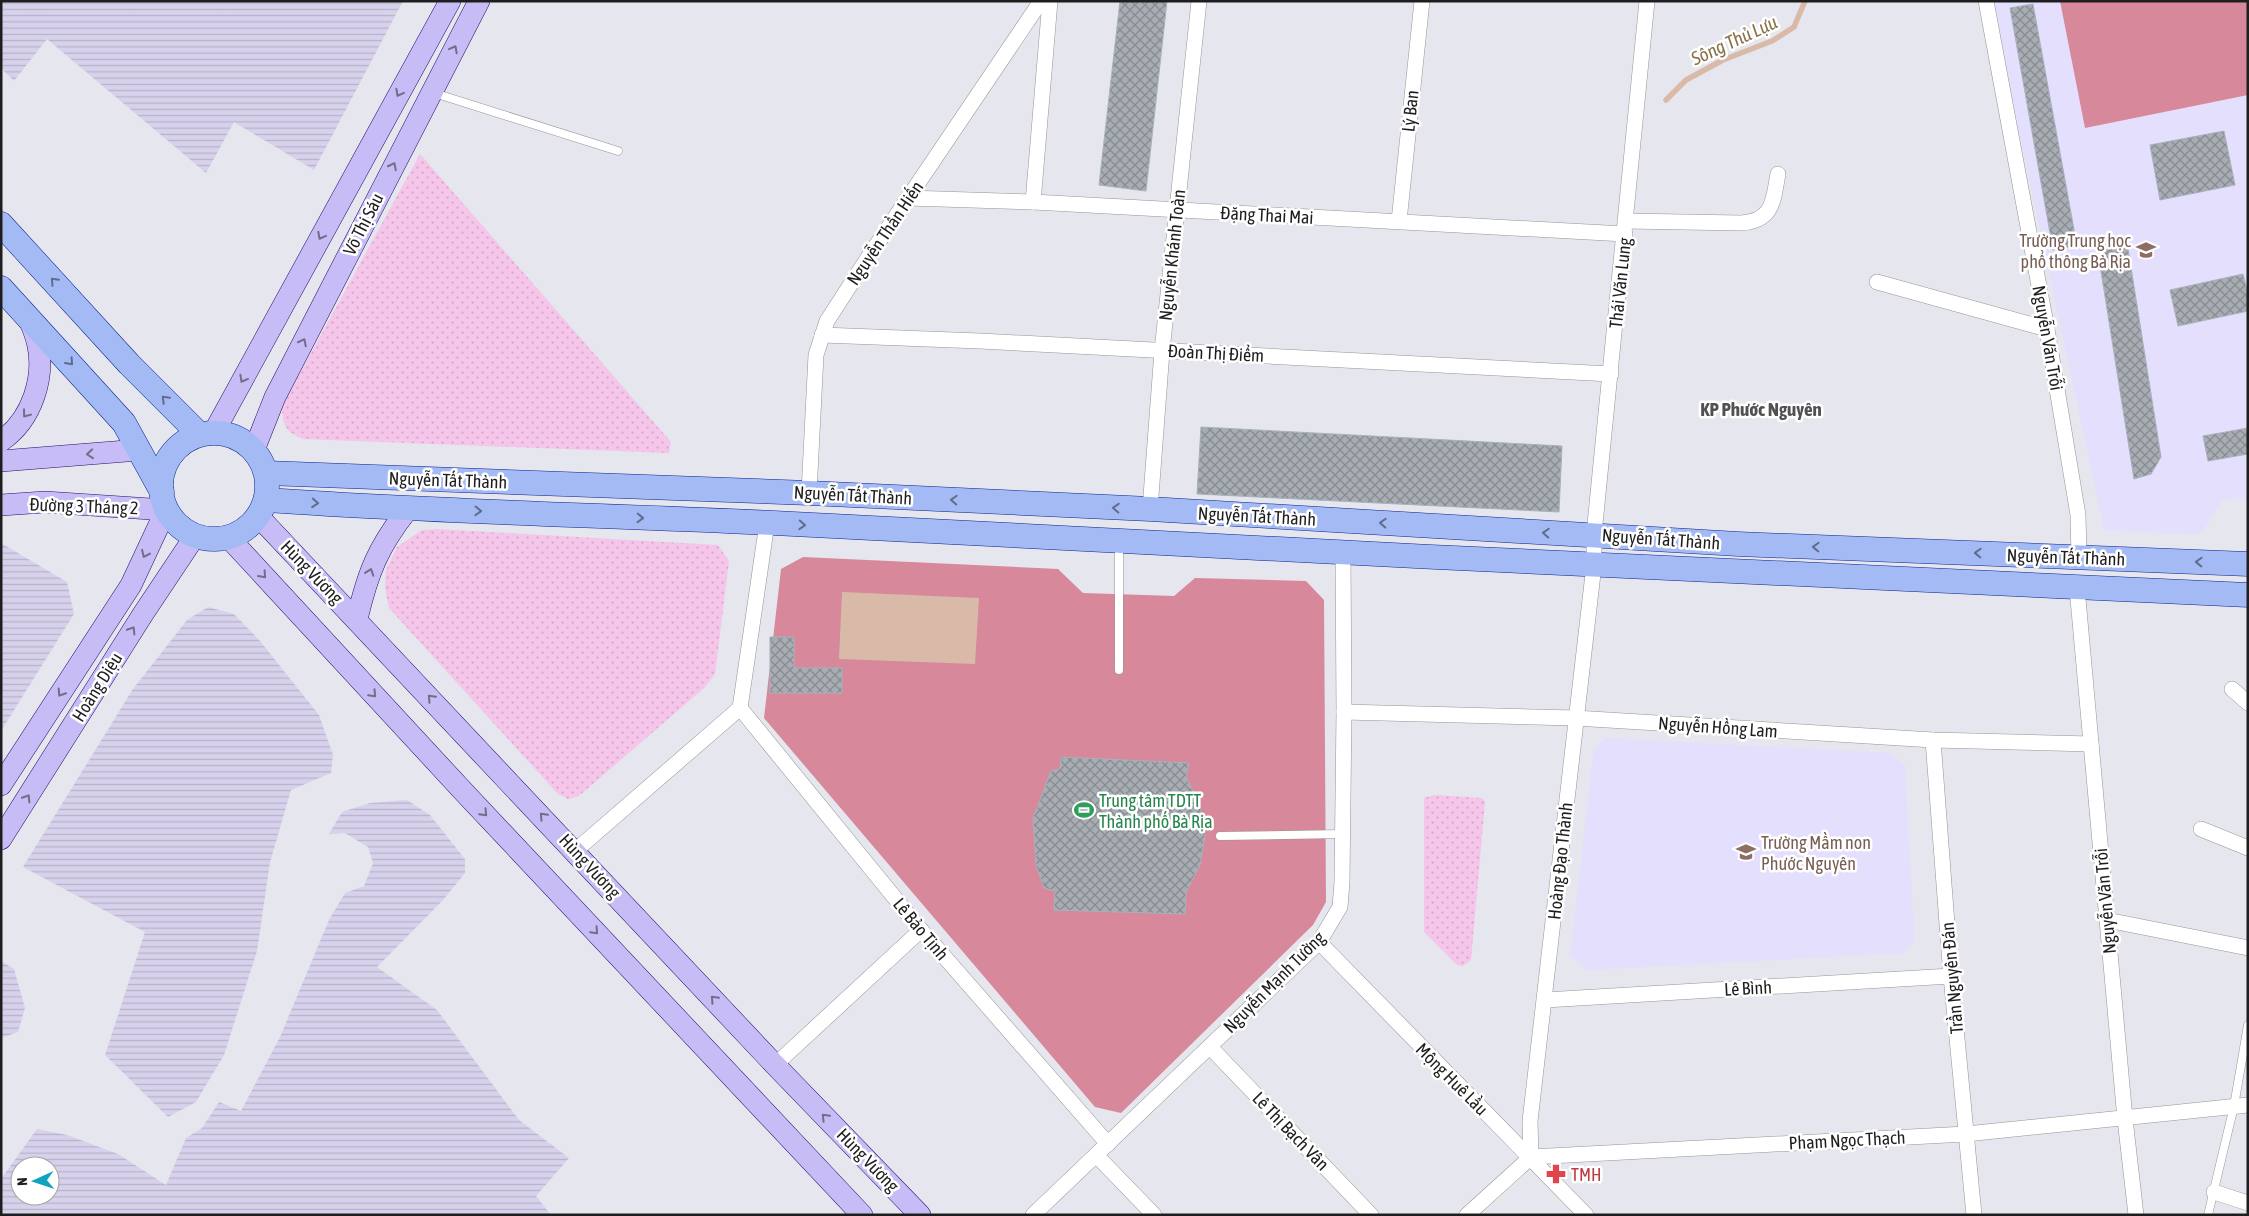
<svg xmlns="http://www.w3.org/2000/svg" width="2249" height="1216" font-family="'Asap Condensed',sans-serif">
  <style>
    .education { fill: #e4dffd }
    .farmland { fill: url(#farmland-rules); fill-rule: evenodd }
    .park { fill: url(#park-dots) }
    .pitch { fill: #d8889b }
    .water { fill: #d9baa8 }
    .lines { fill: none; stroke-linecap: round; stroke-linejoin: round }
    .stream { stroke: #d9baa8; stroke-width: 5.5 }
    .building { fill: url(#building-cross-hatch); stroke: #a8b1bf }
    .lane-casing { stroke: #959595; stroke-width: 9 }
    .street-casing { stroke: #959595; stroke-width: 16 }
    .secondary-casing { stroke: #260d6d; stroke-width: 22 }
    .primary-casing { stroke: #0b238d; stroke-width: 25 }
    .lane { stroke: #fff; stroke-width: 8 }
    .street { stroke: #fff; stroke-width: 15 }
    .secondary { stroke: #c7bcf5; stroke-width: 21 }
    .primary { stroke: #a3baf5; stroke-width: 24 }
    .oneway { stroke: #726d8a }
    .oneway2 { stroke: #606c8a }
    .labels { text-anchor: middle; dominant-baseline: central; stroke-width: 5; stroke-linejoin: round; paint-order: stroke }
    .street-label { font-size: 18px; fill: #1e1e1e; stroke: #fff }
    .education-label { font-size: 18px; fill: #785e54; stroke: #fff; text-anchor: end }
    .leisure-label { font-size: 18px; fill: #27864d; stroke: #fff; text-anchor: start }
    .health-label { font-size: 18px; fill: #be3a42; stroke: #fff; text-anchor: start }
    .water-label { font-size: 19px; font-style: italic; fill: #887144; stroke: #fff }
    .neighbourhood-label { font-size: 19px; font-weight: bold; fill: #515151; stroke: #fff }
  </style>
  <defs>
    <pattern id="farmland-rules" width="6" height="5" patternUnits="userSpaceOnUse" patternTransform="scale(1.25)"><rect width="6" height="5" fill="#d7d1ec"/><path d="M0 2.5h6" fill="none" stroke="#b8b3ca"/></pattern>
    <pattern id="park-dots" width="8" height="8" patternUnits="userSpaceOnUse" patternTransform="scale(1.25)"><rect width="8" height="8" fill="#f5c5ea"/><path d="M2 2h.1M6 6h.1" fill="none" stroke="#d2a9c8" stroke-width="1.8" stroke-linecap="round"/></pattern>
    <pattern id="building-cross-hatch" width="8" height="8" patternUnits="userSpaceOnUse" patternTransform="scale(1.25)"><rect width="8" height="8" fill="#a7adb3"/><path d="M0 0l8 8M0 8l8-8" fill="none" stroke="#878c91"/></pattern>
  </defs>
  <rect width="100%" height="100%" fill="#e5e6ee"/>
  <g class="education">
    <polygon points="1991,1 2248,1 2248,498 2223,500 2200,535 2104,530"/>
    <polygon points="1605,738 1890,753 1905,765 1914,939 1904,953 1587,970 1570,955 1594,749"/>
  </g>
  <g class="farmland">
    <polygon points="1,1 403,1 314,170 234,122 206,173 47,39 14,81 1,68"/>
    <polygon points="1,543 67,582 74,614 1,731"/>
    <polygon points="208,607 234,614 260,641 319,715 333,755 331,773 291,790 270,862 257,951 224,1055 196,1102 168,1117 105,1055 145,932 23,867 133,689 187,620"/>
    <path d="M407 800 430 815 465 859V873L443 900 377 967 437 1010 519 1120 569 1158 536 1196 551 1215H1V1179L37 1129 67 1135 118 1154 166 1185 186 1138 202 1128 219 1102 241 1111 280 1037 329 920 345 893 364 886 373 863 368 847 345 833 329 834 342 812 370 803ZM20 1166H50V1196H20Z"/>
    <polygon points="1,961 14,969 25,1008 18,1032 1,1038"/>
  </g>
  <g class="park">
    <path d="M420 154 671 442 669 453 303 439C284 431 283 425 282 406Z"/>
    <polygon points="437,529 718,545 729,561 715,674 704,688 579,796 568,799 558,794 389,608 385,588 386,570 397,547 422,530"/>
    <polygon points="1434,795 1482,798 1485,802 1471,960 1463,966 1457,965 1424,932 1424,798"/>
  </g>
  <g class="pitch">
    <polygon points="2060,1 2248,1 2248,95 2085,128"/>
    <polygon points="803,557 1058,569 1083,593 1174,596 1195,578 1306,581 1324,600 1326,902 1313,925 1121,1113 1095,1107 764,718 781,569"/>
  </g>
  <polygon class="water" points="842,592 979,598 975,664 839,659"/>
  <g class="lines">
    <polyline class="stream" points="1666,100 1686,80 1723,60 1772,41 1794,27 1805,1"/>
  </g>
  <g class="building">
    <polygon points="1120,1 1167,1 1146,191 1099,185"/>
    <polygon points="2033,4 2077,246 2053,250 2010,8"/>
    <polygon points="2224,131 2235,185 2160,200 2150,145"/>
    <polygon points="2127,242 2161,457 2151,474 2134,479 2097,246"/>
    <polygon points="2243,274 2248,294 2248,311 2178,326 2170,290"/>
    <polygon points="1201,427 1562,446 1559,512 1197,494"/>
    <polygon points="2248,428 2248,454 2208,461 2203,436"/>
    <polygon points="770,637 794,637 794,668 842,668 842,693 770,693"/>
    <polygon points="1061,757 1189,763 1186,777 1200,805 1205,835 1200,865 1186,892 1185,914 1054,910 1055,891 1044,888 1036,866 1033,818 1051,771 1060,769"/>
  </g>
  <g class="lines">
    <defs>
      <g id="lane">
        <polyline points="434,93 618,151"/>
        <polyline points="1119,544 1119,670"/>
        <polyline points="1220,836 1343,834"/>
        <polyline points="2208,1215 2234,1106 2248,1025"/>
      </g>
      <g id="street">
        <polyline points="1986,1 2047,329 2078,515 2079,557"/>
        <polyline points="908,198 1033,202 1625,234"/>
        <polyline points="1033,202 1050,1"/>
        <polyline points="1399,221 1422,1"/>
        <path d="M1626 221 1741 223C1774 221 1773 200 1778 174"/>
        <polyline points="1877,282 2047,329"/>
        <polyline points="822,335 980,341 1611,374"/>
        <polyline points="809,493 816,355 827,321 871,253 1041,1"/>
        <polyline points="1150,509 1162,351 1199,1"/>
        <polyline points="2077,588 2125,1119 2136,1215"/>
        <polyline points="2232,689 2248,703"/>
        <polyline points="740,708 921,930 1108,1144"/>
        <polyline points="1344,712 1575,718 1933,740 2091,744"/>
        <polyline points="1933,740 1951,976 1974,1215"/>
        <polyline points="2201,829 2248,848"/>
        <polyline points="575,851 740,708 767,523"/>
        <polyline points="2107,920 2248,948"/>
        <polyline points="1319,942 1586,1215"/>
        <polyline points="1545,1000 1951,976"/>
        <polyline points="1210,1047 1371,1215"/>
        <polyline points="775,1065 921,930"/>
        <polyline points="1096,1155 1154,1215"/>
        <polyline points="1531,1157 1530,1121 1594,565 1594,534 1647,1"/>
        <polyline points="2214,1192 2248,1203"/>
        <polyline points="1033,1215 1319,942 1340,907 1342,882 1344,712 1343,554"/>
        <polyline points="1467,1215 1531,1157 1966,1134 2248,1105"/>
      </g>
      <g id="secondary">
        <polyline points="214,432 450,1"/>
        <path d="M1 441C32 420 46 377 37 341 35 334 32 326 29 319"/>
        <polyline points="254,450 275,397 479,1"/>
        <polyline points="1,461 139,450"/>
        <polyline points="1,505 45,502 166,510 131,585 1,785"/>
        <polyline points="259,517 775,1065 920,1215"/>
        <polyline points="230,539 462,790 862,1215"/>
        <path d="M357 619C368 572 378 547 408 509"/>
        <polyline points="1,839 143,614 195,536"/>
      </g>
      <g id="primary">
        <polyline points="1,224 129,364 199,434"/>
        <polyline points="1,288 124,423 162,492"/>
        <circle cx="214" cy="486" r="53"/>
        <polyline points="266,473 809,493 1150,509 1738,544 2248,564"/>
        <path d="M267 500C436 512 605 515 774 523 1265 549 1757 574 2248 595"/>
      </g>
    </defs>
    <use href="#lane" class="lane-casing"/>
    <use href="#street" class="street-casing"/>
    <use href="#secondary" class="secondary-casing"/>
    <use href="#primary" class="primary-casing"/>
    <use href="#lane" class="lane"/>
    <use href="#street" class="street"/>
    <use href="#secondary" class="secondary"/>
    <use href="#primary" class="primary"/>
  </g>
  <defs><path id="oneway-chevron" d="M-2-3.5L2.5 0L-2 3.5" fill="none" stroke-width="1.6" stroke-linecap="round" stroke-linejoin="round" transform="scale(1.25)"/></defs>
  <g class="oneway">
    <use href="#oneway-chevron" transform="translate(454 49) rotate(-62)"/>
    <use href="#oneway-chevron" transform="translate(399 93) rotate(119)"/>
    <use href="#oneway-chevron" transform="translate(393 166) rotate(-63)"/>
    <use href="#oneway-chevron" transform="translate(321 236) rotate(118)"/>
    <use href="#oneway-chevron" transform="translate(303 342) rotate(-63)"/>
    <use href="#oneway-chevron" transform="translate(243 379) rotate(119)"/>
    <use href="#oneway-chevron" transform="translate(26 414) rotate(127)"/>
    <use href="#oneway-chevron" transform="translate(90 454) rotate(175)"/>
    <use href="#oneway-chevron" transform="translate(145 554) rotate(115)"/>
    <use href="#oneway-chevron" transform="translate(370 572) rotate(-71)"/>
    <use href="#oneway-chevron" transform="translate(263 575) rotate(48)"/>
    <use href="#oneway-chevron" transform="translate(132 630) rotate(-58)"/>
    <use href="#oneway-chevron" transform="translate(61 693) rotate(123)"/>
    <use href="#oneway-chevron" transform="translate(373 694) rotate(47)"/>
    <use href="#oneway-chevron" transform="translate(431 698) rotate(-133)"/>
    <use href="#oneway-chevron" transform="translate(27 798) rotate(-58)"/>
    <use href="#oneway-chevron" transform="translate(484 813) rotate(47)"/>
    <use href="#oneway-chevron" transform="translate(543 816) rotate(-133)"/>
    <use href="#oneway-chevron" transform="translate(595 931) rotate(47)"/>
    <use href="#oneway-chevron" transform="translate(714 999) rotate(-133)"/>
    <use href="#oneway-chevron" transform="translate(825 1117) rotate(-134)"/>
  </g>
  <g class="oneway2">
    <use href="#oneway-chevron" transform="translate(54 281) rotate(-133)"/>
    <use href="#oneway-chevron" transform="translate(70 362) rotate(48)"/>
    <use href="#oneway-chevron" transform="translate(165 399) rotate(-135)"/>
    <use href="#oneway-chevron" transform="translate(954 500) rotate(-177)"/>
    <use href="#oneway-chevron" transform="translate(315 503) rotate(4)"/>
    <use href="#oneway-chevron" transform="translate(1116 508) rotate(-177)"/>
    <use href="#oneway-chevron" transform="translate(478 511) rotate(2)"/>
    <use href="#oneway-chevron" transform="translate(640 518) rotate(2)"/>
    <use href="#oneway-chevron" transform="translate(1383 523) rotate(-177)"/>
    <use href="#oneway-chevron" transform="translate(802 525) rotate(3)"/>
    <use href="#oneway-chevron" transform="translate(1546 533) rotate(-177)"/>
    <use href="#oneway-chevron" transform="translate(1816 547) rotate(-178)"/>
    <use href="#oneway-chevron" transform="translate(1978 553) rotate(-178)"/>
    <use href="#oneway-chevron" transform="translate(2199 562) rotate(-178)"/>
  </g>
  <defs>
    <symbol id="school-bare" viewBox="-9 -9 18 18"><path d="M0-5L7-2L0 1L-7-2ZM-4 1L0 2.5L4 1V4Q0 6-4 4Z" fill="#8d6e63" stroke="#fff" stroke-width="2.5" paint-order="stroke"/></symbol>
    <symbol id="stadium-bare" viewBox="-9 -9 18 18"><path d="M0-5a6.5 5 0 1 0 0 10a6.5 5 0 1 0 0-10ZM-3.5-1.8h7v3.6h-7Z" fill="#2e9e5b" stroke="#fff" stroke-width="2.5" paint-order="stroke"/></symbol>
    <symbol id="pharmacy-bare" viewBox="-9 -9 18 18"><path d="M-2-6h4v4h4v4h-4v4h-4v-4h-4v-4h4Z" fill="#e0444e" stroke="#fff" stroke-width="2.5" paint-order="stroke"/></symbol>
  </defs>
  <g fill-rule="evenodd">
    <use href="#school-bare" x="2132" y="236" width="28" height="28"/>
    <use href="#stadium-bare" x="1070" y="796" width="28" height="28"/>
    <use href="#school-bare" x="1732" y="838" width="28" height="28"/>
    <use href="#pharmacy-bare" x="1542" y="1160" width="28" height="28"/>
  </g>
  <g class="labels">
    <g class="street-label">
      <text transform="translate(1410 111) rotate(-84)">Lý Ban</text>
      <text transform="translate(1267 215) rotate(3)">Đặng Thai Mai</text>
      <text transform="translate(363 224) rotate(-63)">Võ Thị Sáu</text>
      <text transform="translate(885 233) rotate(-56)">Nguyễn Thần Hiến</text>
      <text transform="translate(1172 255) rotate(-84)">Nguyễn Khánh Toàn</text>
      <text transform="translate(1620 283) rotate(-84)">Thái Văn Lung</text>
      <text transform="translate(2048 338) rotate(80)">Nguyễn Văn Trỗi</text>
      <text transform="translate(1216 353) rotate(3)">Đoàn Thị Điểm</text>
      <text transform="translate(448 480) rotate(2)">Nguyễn Tất Thành</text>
      <text transform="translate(853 495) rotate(3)">Nguyễn Tất Thành</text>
      <text transform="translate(84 506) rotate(2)">Đường 3 Tháng 2</text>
      <text transform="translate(1257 516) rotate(3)">Nguyễn Tất Thành</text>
      <text transform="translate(1661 539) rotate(4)">Nguyễn Tất Thành</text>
      <text transform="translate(2066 557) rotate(2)">Nguyễn Tất Thành</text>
      <text transform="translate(312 572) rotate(46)">Hùng Vương</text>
      <text transform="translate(97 687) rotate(-58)">Hoàng Diệu</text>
      <text transform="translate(1718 727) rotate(4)">Nguyễn Hồng Lam</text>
      <text transform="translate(1560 861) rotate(-84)">Hoàng Đạo Thành</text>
      <text transform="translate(590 866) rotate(47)">Hùng Vương</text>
      <text transform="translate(2105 901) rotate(-95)">Nguyễn Văn Trỗi</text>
      <text transform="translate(921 929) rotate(50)">Lê Bảo Tịnh</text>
      <text transform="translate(1952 978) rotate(-95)">Trần Nguyên Đán</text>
      <text transform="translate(1274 982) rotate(-45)">Nguyễn Mạnh Tường</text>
      <text transform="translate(1748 988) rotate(-3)">Lê Bình</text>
      <text transform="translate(1452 1079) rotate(45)">Mộng Huê Lầu</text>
      <text transform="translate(1291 1131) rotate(46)">Lê Thị Bạch Vân</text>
      <text transform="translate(1847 1140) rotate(-3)">Phạm Ngọc Thạch</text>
      <text transform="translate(868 1160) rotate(46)">Hùng Vương</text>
    </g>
    <g class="education-label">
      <text x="2131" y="240">Trường Trung học<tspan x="2131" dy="21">phổ thông Bà Rịa</tspan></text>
      <text x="1761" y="842" text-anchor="start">Trường Mầm non<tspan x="1761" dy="21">Phước Nguyên</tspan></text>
    </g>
    <g class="leisure-label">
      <text x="1099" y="800">Trung tâm TDTT<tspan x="1099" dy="21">Thành phố Bà Rịa</tspan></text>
    </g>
    <g class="health-label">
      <text x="1571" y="1174">TMH</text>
    </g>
    <g class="water-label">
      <text transform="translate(1734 40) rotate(-25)">Sông Thủ Lựu</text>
    </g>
    <g class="neighbourhood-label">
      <text x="1761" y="409">KP Phước Nguyên</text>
    </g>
  </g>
  <rect width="2249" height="1216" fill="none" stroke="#1e1e1e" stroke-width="5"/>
  <g transform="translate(35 1181) rotate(267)"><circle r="24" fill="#ffffff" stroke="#a5a5a5"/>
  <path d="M0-4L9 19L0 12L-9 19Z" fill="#0fa3bd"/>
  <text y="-8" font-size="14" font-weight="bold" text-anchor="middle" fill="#1e1e1e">N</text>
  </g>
</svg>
